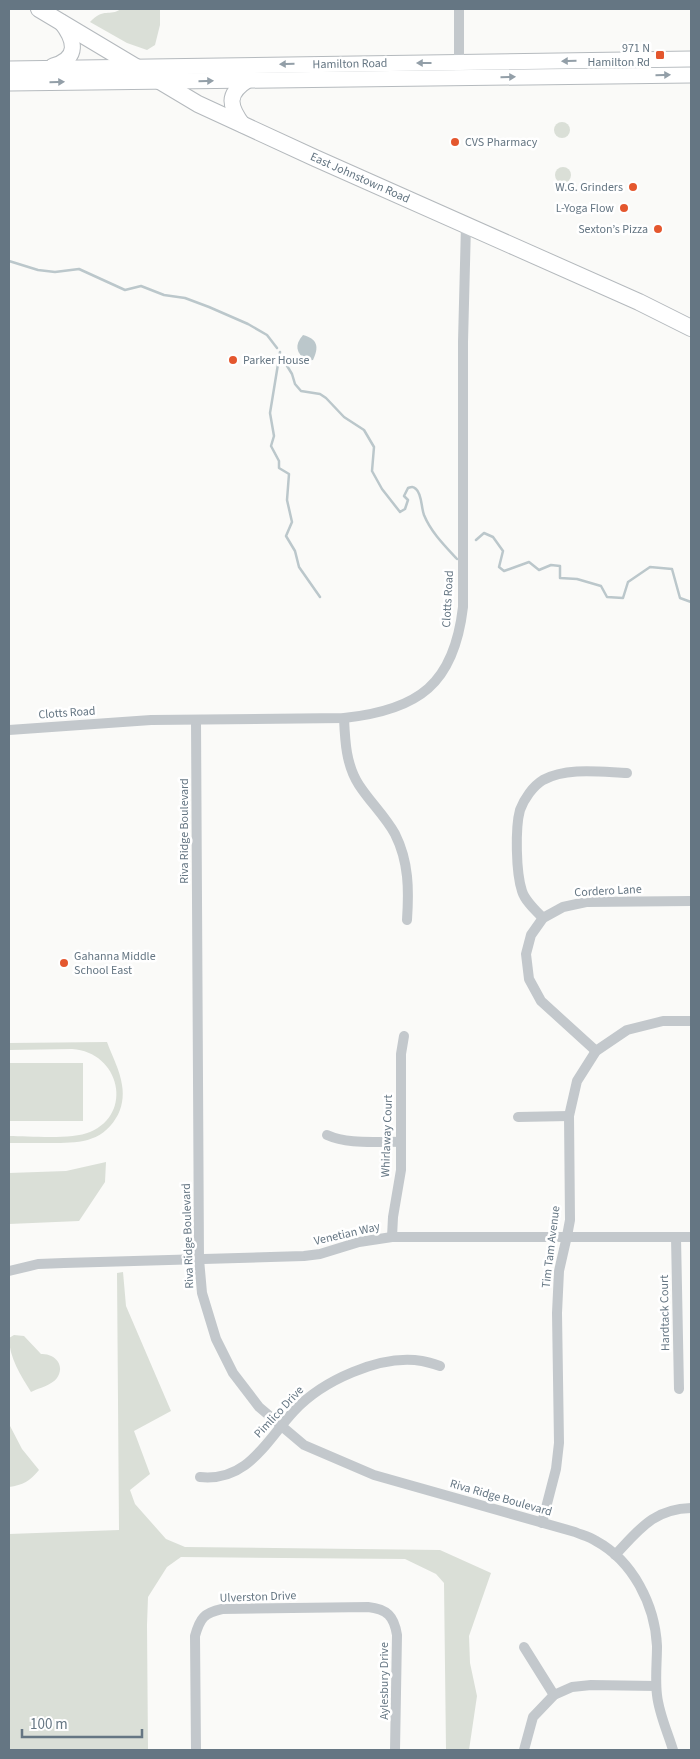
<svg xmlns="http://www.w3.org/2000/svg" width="700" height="1759" font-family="'Source Sans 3',sans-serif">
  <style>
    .green { fill: #dadfd7 }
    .water { fill: #bbc7cb }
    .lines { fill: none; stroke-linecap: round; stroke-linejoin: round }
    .stream { stroke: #bbc7cb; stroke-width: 2.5 }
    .primary-casing { stroke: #b5babe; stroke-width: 17 }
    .trunk-casing { stroke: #b4b9bd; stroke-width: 18 }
    .minor { stroke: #c3c8cc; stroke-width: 10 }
    .primary { stroke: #fff; stroke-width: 15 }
    .trunk { stroke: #fff; stroke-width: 16 }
    .oneway { fill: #939fa8 }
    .poi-dot { fill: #e4572e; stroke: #fff; stroke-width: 2 }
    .labels { text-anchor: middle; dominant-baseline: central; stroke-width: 5; stroke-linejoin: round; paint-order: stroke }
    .poi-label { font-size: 12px; fill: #657683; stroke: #fff; text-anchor: end }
    .street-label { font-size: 12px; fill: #657683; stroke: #fff }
  </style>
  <rect width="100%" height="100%" fill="#fafaf8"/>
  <g class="green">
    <path d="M121 9H160V25L155 45 147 50 127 43 90 22C104 7 109 17 121 9Z"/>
    <circle cx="562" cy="130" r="8"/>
    <circle cx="563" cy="175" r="8"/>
    <path d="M107 1042C112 1056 120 1070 122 1085 124 1096 122 1109 116 1118 101 1143 77 1143 51 1143 37 1143 23 1143 9 1143V1136C29 1136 72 1140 90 1132 134 1114 120 1052 72 1049L9 1050V1043Z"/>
    <rect x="9" y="1063" width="74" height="58"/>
    <polygon points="106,1162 105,1182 79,1221 9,1224 9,1173 66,1171"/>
    <polygon points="123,1272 126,1306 171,1411 134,1431 150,1474 130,1490 135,1504 166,1539 185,1547 440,1550 491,1573 469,1636 470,1663 477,1696 469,1750 446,1750 444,1583 436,1574 405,1559 181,1557 167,1567 148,1597 147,1625 148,1750 9,1750 9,1534 119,1530 117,1273"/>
    <path d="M14 1335 24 1336 41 1354C54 1353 66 1365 57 1378 52 1385 39 1388 31 1392 21 1376 9 1357 9 1338Z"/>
    <path d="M9 1424 22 1449 39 1470C30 1481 23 1485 9 1487Z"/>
  </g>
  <path class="water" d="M303 335C318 339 319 347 313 360L307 361C296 353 294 345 303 335Z"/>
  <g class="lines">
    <g class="stream">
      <polyline points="9,261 38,270 55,272 79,269 125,290 141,286 164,295 185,298 209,307 248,324 267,335 277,348"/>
      <polyline points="280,352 270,413 274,436 271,446 279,461 279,468 289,474 287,500 292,522 286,536 295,551 299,567 320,597"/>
      <path d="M281 356 292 374 295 384 301 391 320 394 326 398 344 417 364 430 374 447 372 471 382 489 400 512 405 509 408 500 404 496 408 488C411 487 413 486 416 489 422 494 421 507 424 515 431 532 444 545 457 559"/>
      <polyline points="476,540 484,533 493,537 503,551 499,567 504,571 529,562 539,570 551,565 560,566 560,578 577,579 601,586 607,597 623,598 628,582 650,567 672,569 680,598 691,602"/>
    </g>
    <defs>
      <g id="primary">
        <path d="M53 66C80 58 75 40 61 22"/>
        <polyline points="9,69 691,59"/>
        <polyline points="9,83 691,75"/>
        <path d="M243 125C229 106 226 94 248 80"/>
      </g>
      <polyline id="trunk" points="39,9 198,104 315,158 639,302 691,328"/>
    </defs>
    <use href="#primary" class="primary-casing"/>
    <use href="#trunk" class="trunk-casing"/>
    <g class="minor">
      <polyline points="459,9 459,68"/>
      <path d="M344 718C345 741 346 765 359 785 370 802 385 816 395 834 409 862 409 890 407 920"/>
      <path d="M196 720 199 1259 202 1293 216 1339 233 1373 259 1407 304 1445 374 1475 575 1532C582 1535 590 1537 596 1541 633 1561 655 1605 657 1646 657 1662 655 1679 657 1695 659 1714 668 1733 673 1750"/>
      <path d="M9 730 151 720 344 718C419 710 454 684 463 607V342L466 225"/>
      <path d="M543 918C536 911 525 901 522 891 516 873 515 828 520 810 524 799 533 786 543 780 567 767 601 772 627 773"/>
      <polyline points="596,1051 541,1001 529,979 526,954 531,935 543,918 563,907 586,902 691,901"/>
      <polyline points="518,1117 569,1116"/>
      <path d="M327 1135C349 1145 377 1141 401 1142"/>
      <polyline points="392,1237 393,1217 401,1170 401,1054 404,1036"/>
      <polyline points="676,1237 679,1389"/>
      <polyline points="9,1271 38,1264 64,1263 304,1256 320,1254 359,1242 392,1237 691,1237"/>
      <path d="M200 1477C248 1482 266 1441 294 1411 322 1381 380 1354 422 1361 428 1362 434 1364 440 1366"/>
      <polyline points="542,1523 556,1469 559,1443 557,1313 559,1271 567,1236 570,1220 569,1116 577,1081 596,1051 627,1030 663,1021 691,1021"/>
      <path d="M615 1555C639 1530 653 1509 691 1508"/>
      <polyline points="524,1647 554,1695"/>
      <path d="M196 1750 195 1636C200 1618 204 1613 222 1609L368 1607C387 1609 394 1616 397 1635L395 1750"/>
      <polyline points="524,1750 533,1717 554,1695 572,1687 591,1685 656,1686"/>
    </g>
    <use href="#primary" class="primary"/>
    <use href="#trunk" class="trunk"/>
  </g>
  <defs><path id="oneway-solid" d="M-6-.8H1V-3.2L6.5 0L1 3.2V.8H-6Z" transform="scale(1.25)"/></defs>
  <g class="oneway">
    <use href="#oneway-solid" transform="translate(569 61) rotate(179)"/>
    <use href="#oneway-solid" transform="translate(424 63) rotate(180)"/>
    <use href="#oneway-solid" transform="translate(287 64) rotate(179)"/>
    <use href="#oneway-solid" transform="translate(663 75) rotate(-1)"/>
    <use href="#oneway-solid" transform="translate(508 77) rotate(-1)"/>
    <use href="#oneway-solid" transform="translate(206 81) rotate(-1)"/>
    <use href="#oneway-solid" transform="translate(57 82) rotate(-1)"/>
  </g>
  <g class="poi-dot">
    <rect x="655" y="50" width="10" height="10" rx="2.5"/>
    <circle cx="455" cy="142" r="5"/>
    <circle cx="633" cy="187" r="5"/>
    <circle cx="624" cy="208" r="5"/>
    <circle cx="658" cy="229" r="5"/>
    <circle cx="233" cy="360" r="5"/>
    <circle cx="64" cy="963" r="5"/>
  </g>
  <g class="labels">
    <g class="poi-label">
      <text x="650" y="48">971 N<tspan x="650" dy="14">Hamilton Rd</tspan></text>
      <text x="465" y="142" text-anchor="start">CVS Pharmacy</text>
      <text x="623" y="187">W.G. Grinders</text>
      <text x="614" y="208">L-Yoga Flow</text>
      <text x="648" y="229">Sexton’s Pizza</text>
      <text x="243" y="360" text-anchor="start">Parker House</text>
      <text x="74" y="956" text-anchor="start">Gahanna Middle<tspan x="74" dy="14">School East</tspan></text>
    </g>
    <g class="street-label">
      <text transform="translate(350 64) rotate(-1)">Hamilton Road</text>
      <text transform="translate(360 178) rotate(24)">East Johnstown Road</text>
      <text transform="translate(448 599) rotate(-87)">Clotts Road</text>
      <text transform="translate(67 713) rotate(-4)">Clotts Road</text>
      <text transform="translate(184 831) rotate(-90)">Riva Ridge Boulevard</text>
      <text transform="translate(608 891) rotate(-3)">Cordero Lane</text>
      <text transform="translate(387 1136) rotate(-88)">Whirlaway Court</text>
      <text transform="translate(347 1234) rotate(-13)">Venetian Way</text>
      <text transform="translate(188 1236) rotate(-92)">Riva Ridge Boulevard</text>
      <text transform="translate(551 1247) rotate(-83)">Tim Tam Avenue</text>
      <text transform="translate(665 1313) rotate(-91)">Hardtack Court</text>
      <text transform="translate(279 1412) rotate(-47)">Pimlico Drive</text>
      <text transform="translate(501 1498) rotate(16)">Riva Ridge Boulevard</text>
      <text transform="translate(258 1597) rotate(-2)">Ulverston Drive</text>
      <text transform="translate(384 1681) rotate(-90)">Aylesbury Drive</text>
    </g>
  </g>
  <rect width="700" height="1759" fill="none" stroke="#657683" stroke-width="20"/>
  <path d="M22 1729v8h120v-8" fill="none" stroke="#657683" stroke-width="2.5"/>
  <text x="30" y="1729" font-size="15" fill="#657683" stroke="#ffffff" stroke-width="4" paint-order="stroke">100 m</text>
</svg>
